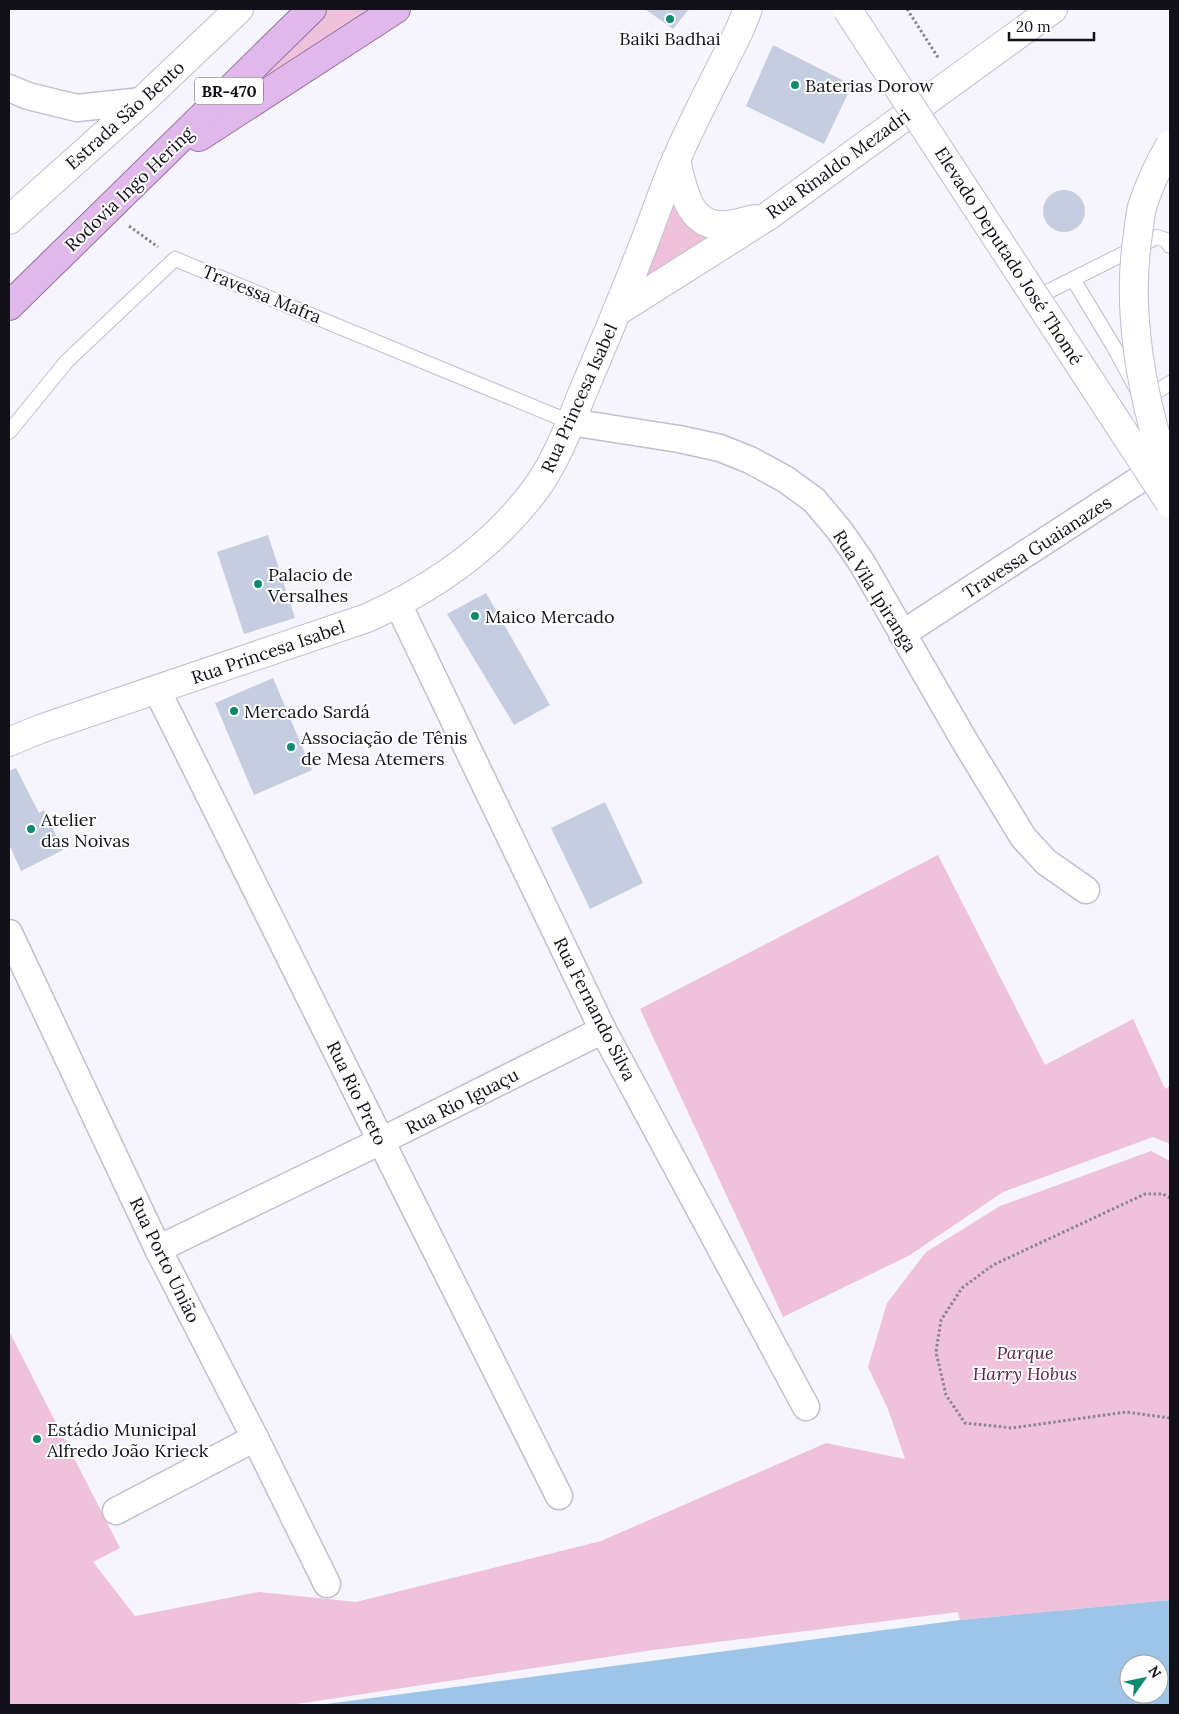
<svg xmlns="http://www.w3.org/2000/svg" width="1179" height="1714" font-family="Lora,serif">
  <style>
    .green { fill: #efc1db }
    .water { fill: #9ec5e7; fill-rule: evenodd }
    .building { fill: #c5cde0 }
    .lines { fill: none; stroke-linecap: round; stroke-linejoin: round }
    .service-casing { stroke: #c1bed2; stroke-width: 16 }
    .minor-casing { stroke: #c1bed2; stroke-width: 29 }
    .tertiary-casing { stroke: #c1bed2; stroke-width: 30 }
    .trunk-casing { stroke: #93729f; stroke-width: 30 }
    .path { stroke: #88868e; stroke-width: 3; stroke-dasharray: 2.5 2.5; stroke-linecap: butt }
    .service { stroke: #fff; stroke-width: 14 }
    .minor { stroke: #fff; stroke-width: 26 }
    .tertiary { stroke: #fff; stroke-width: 28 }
    .trunk { stroke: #e0b8ec; stroke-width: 28 }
    .tertiary-bridge-casing { stroke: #c1bed2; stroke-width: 30; stroke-linecap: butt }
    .tertiary-bridge { stroke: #fff; stroke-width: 28 }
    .poi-dot { fill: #0b8a6e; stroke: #fff; stroke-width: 2 }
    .labels { text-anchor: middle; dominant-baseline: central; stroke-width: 4; stroke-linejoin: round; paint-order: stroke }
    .shield { fill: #fff; stroke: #59585d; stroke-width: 1 }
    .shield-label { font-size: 16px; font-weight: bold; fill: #121118 }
    .poi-label { font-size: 18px; fill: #121118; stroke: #fff; text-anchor: start }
    .street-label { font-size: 18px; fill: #121118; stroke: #fff }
    .park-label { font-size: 18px; font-style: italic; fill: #572044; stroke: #fff }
  </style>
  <rect width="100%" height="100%" fill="#f6f4fd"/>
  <g class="green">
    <polygon points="326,9 385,9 209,124"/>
    <polygon points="681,184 727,227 629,295"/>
    <polygon points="938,855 1045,1065 1133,1019 1165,1089 1170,1086 1170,1144 1153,1137 1003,1192 910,1255 783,1317 640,1009"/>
    <polygon points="1151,1151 1170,1161 1170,1600 960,1620 958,1612 653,1650 290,1705 9,1705 9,1331 120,1548 93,1562 135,1616 259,1592 356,1602 601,1541 826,1443 905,1459 888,1409 868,1367 887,1303 926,1252 1000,1206"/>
  </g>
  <path class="water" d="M1170 1600V1705H319L960 1620ZM1129 1664H1159V1694H1129Z"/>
  <g class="building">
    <polygon points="645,9 689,9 673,29"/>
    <polygon points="773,45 852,85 824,144 746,106"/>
    <circle cx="1064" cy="211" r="21"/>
    <polygon points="268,535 295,618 244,634 217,552"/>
    <polygon points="486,593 550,705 514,725 447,614"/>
    <polygon points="273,678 312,770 254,795 215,703"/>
    <polygon points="16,768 39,813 44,810 63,850 21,871 9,844 9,771"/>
    <polygon points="605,802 643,883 590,909 551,828"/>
  </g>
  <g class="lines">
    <defs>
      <g id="service">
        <polyline points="1073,279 1114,347 1136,388 1145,395 1154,393 1170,383"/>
        <polyline points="1033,299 1157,237 1166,240 1170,246"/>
        <polyline points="9,432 67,361 175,259 570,422"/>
      </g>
      <g id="minor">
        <polyline points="9,88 28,96 77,108 142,101"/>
        <polyline points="570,422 679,439 720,448 750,460 785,479 814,500 840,531 862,563 964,740 1023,837 1046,862 1086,890"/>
        <polyline points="398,604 603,1030 806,1407"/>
        <polyline points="902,634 1168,461"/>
        <polyline points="157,690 381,1141 559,1496"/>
        <polyline points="9,933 158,1249 255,1438 327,1584"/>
        <polyline points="158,1249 381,1141 603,1030"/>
        <polyline points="116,1511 255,1438"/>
      </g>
      <g id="tertiary">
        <path d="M676 160C683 189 688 229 728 225 737 224 746 221 754 219"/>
        <polyline points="9,220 142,101 239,9"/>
        <polyline points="618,311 768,216 1053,9"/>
        <path d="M9 742 40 729 367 618C434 588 497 544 540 483 558 456 570 424 582 394 602 347 622 300 641 251 653 221 663 190 676 160 695 116 718 74 739 31L748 9"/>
      </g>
      <g id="trunk">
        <polyline points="199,137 396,9"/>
        <polyline points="9,306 312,9"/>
      </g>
    </defs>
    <use href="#service" class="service-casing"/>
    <use href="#minor" class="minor-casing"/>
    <use href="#tertiary" class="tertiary-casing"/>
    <use href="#trunk" class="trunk-casing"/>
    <g class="path">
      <polyline points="907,9 939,59"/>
      <polyline points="129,226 158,247"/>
      <polyline points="1170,1198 1163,1194 1145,1194 993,1265 962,1288 941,1320 936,1352 946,1395 965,1423 1012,1428 1126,1412 1170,1418"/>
    </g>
    <use href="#service" class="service"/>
    <use href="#minor" class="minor"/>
    <use href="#tertiary" class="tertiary"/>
    <use href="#trunk" class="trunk"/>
    <defs>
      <g id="tertiary-bridge">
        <polyline points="847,9 1170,503"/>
        <path d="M1170 145C1159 164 1149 185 1142 207 1140 216 1139 225 1138 234 1128 297 1137 364 1153 426 1157 442 1165 457 1170 473"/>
      </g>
    </defs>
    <use href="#tertiary-bridge" class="tertiary-bridge-casing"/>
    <use href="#tertiary-bridge" class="tertiary-bridge"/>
  </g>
  <g class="poi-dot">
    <circle cx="670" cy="19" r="5"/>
    <circle cx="795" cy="85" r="5"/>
    <circle cx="258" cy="584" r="5"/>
    <circle cx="475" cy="616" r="5"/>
    <circle cx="234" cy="711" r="5"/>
    <circle cx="291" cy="747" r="5"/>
    <circle cx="31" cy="829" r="5"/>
    <circle cx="37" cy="1439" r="5"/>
  </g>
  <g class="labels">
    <rect class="shield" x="195" y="77.5" width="68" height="27" rx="4"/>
    <g class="shield-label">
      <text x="229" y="91">BR-470</text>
    </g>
    <g class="poi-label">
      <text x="670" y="38" text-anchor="middle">Baiki Badhai</text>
      <text x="805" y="85">Baterias Dorow</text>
      <text x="268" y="574">Palacio de<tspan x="268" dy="21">Versalhes</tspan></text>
      <text x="485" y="616">Maico Mercado</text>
      <text x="244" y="711">Mercado Sardá</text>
      <text x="301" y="737">Associação de Tênis<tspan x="301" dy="21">de Mesa Atemers</tspan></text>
      <text x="41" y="819">Atelier<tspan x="41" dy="21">das Noivas</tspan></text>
      <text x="47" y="1429">Estádio Municipal<tspan x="47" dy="21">Alfredo João Krieck</tspan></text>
    </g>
    <g class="street-label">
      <text transform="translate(125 115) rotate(-42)">Estrada São Bento</text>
      <text transform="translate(838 164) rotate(-36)">Rua Rinaldo Mezadri</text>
      <text transform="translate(129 189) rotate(-44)">Rodovia Ingo Hering</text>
      <text transform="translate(1009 256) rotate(57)">Elevado Deputado José Thomé</text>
      <text transform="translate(262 294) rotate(22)">Travessa Mafra</text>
      <text transform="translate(579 398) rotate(-66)">Rua Princesa Isabel</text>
      <text transform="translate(1037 547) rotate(-33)">Travessa Guaianazes</text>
      <text transform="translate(875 591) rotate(58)">Rua Vila Ipiranga</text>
      <text transform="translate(268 652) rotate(-19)">Rua Princesa Isabel</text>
      <text transform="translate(595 1009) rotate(63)">Rua Fernando Silva</text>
      <text transform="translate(357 1093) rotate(64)">Rua Rio Preto</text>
      <text transform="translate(462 1101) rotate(-27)">Rua Rio Iguaçu</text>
      <text transform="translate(165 1260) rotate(64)">Rua Porto União</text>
    </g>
    <g class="park-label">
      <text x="1025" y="1352">Parque<tspan x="1025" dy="21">Harry Hobus</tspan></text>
    </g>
  </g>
  <rect width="1179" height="1714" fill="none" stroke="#121118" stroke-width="20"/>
  <g transform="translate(1144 1679) rotate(57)"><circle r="24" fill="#ffffff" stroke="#a0a0a3"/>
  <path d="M0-4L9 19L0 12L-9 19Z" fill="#0b8a6e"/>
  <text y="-8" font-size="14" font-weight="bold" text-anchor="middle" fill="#121118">N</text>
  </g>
  <path d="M1009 32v8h85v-8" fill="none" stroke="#121118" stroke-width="2.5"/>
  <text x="1016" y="32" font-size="15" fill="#121118" stroke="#ffffff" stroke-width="4" paint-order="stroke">20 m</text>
</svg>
